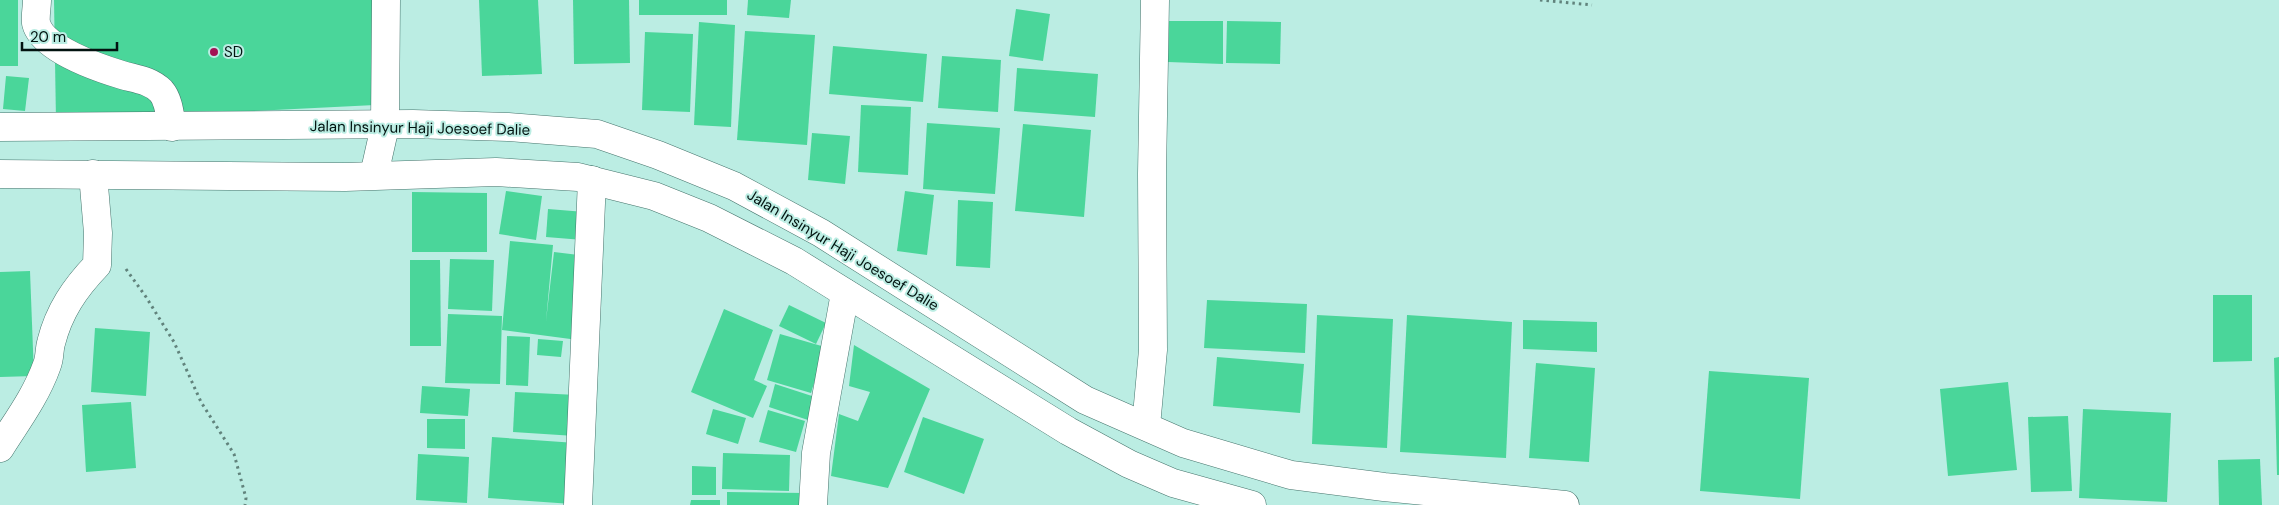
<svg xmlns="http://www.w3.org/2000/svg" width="2279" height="505" font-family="'DM Sans',sans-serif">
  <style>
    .building { fill: #4ad69a }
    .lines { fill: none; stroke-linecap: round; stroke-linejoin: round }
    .minor-casing { stroke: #45746c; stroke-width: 29 }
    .primary-casing { stroke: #45746c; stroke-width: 29 }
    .path { stroke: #61837c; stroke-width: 3; stroke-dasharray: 2.5 4; stroke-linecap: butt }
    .minor { stroke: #fff; stroke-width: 28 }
    .primary { stroke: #fff; stroke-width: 28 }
    .poi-dot { fill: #a31254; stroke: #bbede3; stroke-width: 2 }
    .labels { text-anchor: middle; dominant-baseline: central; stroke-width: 4; stroke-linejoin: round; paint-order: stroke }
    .poi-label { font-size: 15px; fill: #021310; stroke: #bbede3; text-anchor: start }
    .street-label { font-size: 15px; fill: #021310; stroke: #bbede3 }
  </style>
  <rect width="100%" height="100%" fill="#bbede3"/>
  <g class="building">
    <rect x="0" y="0" width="18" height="66"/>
    <polygon points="54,0 372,0 375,105 56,121"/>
    <polygon points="479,0 538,0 542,74 482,76"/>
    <polygon points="573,0 629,0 630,63 574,64"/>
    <rect x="639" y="0" width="88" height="15"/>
    <polygon points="748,0 791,0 789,18 747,15"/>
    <polygon points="1016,9 1050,14 1043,61 1009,56"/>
    <polygon points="1169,21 1223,21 1223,64 1168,62"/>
    <polygon points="1227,21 1281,22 1280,64 1226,63"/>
    <polygon points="699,22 735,25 731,127 694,125"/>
    <polygon points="745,31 815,35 807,145 737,140"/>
    <polygon points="645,32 693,34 690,112 642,110"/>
    <polygon points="833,46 927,54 923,102 829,94"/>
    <polygon points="942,56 1001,60 998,112 938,108"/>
    <polygon points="1017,68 1098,74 1095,117 1014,111"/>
    <polygon points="6,76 29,78 25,111 3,109"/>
    <polygon points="861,105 911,107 908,175 858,172"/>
    <polygon points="927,123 1000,128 995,194 923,189"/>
    <polygon points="1023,124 1091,130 1084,217 1015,211"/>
    <polygon points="812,133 850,136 845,184 808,180"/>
    <polygon points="506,191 542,196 536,240 499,234"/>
    <polygon points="905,191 934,195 927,255 897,251"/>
    <polygon points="412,192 487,193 487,252 412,252"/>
    <polygon points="958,200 993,202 990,268 956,266"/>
    <polygon points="548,209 585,212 583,240 546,237"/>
    <polygon points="510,241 553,245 546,321 554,252 587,256 578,340 502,330"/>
    <polygon points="450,259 494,260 492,311 448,309"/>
    <polygon points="410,260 440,260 441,346 410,346"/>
    <polygon points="30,271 34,376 0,377 0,272"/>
    <polygon points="2213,295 2252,295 2252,361 2213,362"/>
    <polygon points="1207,300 1307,304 1305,353 1204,348"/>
    <polygon points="789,305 826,323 816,344 779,326"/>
    <polygon points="724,309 773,330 754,380 767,386 753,418 691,392"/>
    <polygon points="448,314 502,316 500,384 445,383"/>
    <polygon points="1317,315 1393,319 1387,448 1312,444"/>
    <polygon points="1407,315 1512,322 1506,458 1400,452"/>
    <polygon points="1523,320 1597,322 1597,352 1523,349"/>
    <polygon points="95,328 150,332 146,396 91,392"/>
    <polygon points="780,334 825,347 811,393 767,380"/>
    <polygon points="507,336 530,337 528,386 506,385"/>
    <polygon points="538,339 563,341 561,357 537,355"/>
    <polygon points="854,345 930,389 888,488 831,476 839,414 858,421 870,392 849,386"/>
    <polygon points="1217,357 1304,364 1300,413 1213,406"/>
    <polygon points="2279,357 2279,475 2277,475 2274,358"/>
    <polygon points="1536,363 1595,368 1589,462 1529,458"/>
    <polygon points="1709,371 1809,378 1800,499 1700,491"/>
    <polygon points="2008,382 2017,470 1948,476 1940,389"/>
    <polygon points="775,384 815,397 808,420 769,407"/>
    <polygon points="422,386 470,389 468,416 420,413"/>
    <polygon points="515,392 577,395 575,436 513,432"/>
    <polygon points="131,402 136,468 86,472 82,405"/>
    <polygon points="713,409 746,418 738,444 706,434"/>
    <polygon points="2083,409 2171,413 2167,502 2079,498"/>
    <polygon points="768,410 805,421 796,452 759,442"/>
    <polygon points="2068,416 2072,491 2031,492 2028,417"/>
    <polygon points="923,417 984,439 964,494 904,472"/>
    <polygon points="427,419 465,419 465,449 427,448"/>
    <polygon points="492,437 576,443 572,504 488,498"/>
    <polygon points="723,453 790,455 789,491 722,489"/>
    <polygon points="418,454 469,457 467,503 416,500"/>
    <polygon points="2260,459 2262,505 2219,505 2218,460"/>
    <polygon points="692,466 716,467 716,495 692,495"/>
    <polygon points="727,492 806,493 806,505 727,505"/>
    <polygon points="691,500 720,500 720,505 690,505"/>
  </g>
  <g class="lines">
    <defs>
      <g id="minor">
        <path d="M37 0C37 7 35 16 36 23 42 49 99 68 122 75 136 79 150 80 161 91 169 100 170 116 172 127"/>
        <polyline points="374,175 385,126 386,0"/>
        <polyline points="1146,426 1153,350 1152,174 1155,0"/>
        <path d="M0 448C17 421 36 396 47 365 50 358 49 350 51 343 59 311 75 288 97 265L98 233 93 174"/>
        <polyline points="578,505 592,180"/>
        <polyline points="813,505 816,453 845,293"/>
      </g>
      <g id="primary">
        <polyline points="0,127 413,124 508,127 597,134 658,155 734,186 821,233 1085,400 1183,443 1291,475 1384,487 1565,505"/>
        <polyline points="0,174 345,177 496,172 578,177 654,196 709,218 794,261 1068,431 1129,464 1173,483 1252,505"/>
      </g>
    </defs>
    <use href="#minor" class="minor-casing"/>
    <use href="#primary" class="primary-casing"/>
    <g class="path">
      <polyline points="1540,0 1592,5"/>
      <polyline points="126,269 146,297 174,342 201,402 234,454 246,498 245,505"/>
    </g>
    <use href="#minor" class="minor"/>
    <use href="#primary" class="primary"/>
  </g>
  <circle class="poi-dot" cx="214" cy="52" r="5"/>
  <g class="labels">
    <g class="poi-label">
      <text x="224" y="52">SD</text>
    </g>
    <g class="street-label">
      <text transform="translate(420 128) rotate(1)">Jalan Insinyur Haji Joesoef Dalie</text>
      <text transform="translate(843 250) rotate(31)">Jalan Insinyur Haji Joesoef Dalie</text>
    </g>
  </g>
  <path d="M22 42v8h95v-8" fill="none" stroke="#021310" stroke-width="2.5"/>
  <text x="30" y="42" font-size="15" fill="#021310" stroke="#bbede3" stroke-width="4" paint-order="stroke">20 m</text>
</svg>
